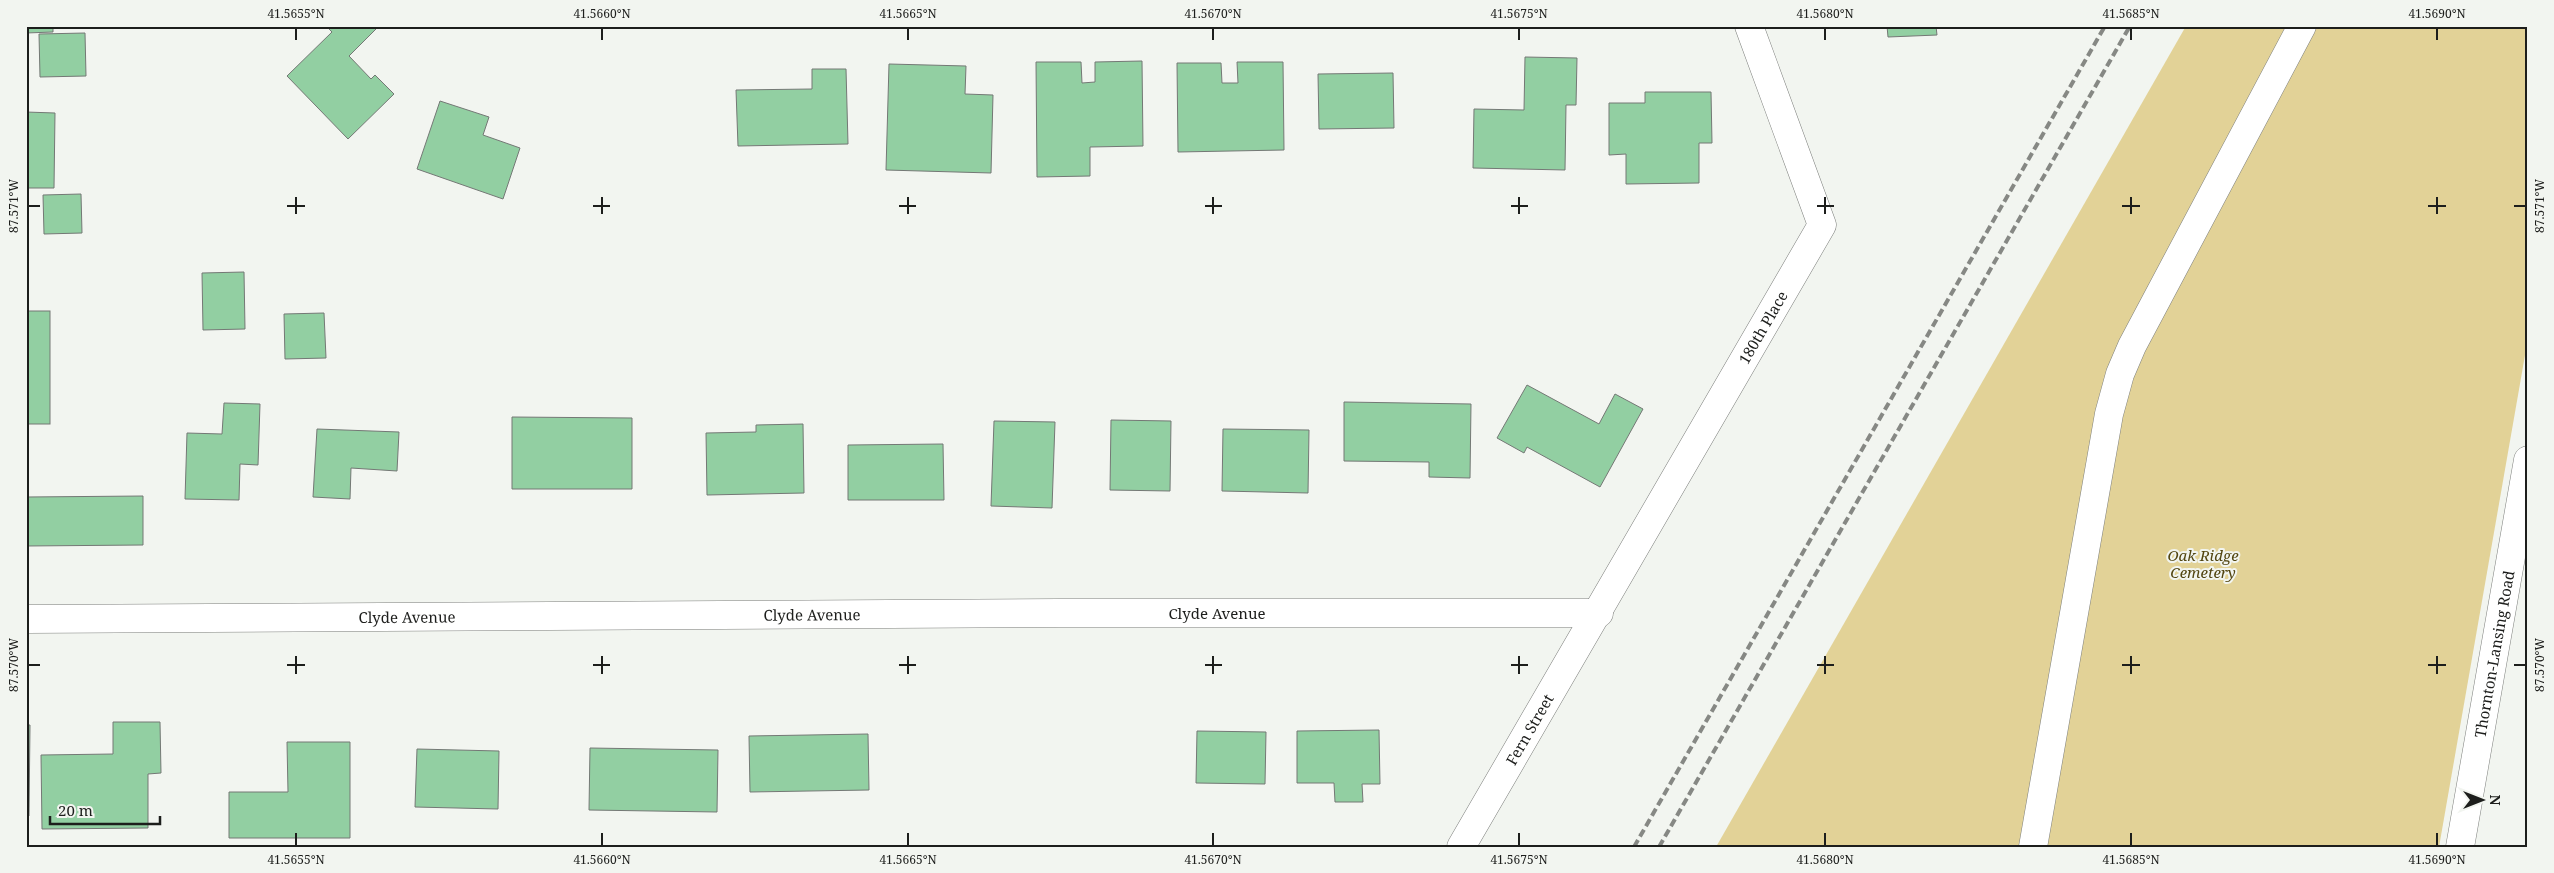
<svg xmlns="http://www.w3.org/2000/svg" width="2554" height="873" font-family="'Noto Serif',serif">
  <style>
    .green { fill: #e2d297 }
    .building { fill: #92cfa2; stroke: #747875 }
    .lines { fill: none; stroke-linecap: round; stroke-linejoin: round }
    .minor-casing { stroke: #7d7f7c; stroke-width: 29 }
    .minor { stroke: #fff; stroke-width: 28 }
    .rail { stroke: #868884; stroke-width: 4; stroke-dasharray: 8 4; stroke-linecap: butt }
    .ticks { fill: none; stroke: #1d1e1c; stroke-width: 2 }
    .labels { text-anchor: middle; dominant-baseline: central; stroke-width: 4; stroke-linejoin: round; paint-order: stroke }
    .street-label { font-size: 15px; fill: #1d1e1c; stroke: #f2f5f0 }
    .park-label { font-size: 15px; font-style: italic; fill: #524510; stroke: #f2f5f0 }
    .neatline { fill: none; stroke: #1d1e1c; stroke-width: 2 }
    .ticks-label { font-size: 12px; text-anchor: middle; fill: #1d1e1c }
  </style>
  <rect width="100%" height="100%" fill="#f2f5f0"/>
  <polygon class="green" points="2186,26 2528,26 2528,338 2439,847 1716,847"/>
  <g class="building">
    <polygon points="26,26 53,26 53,32 26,33"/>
    <polygon points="326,26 379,26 349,56 371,79 375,75 394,94 348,139 287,76 332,32"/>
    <polygon points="1887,26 1936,26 1937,35 1888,37"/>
    <polygon points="85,33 86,76 40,77 39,34"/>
    <polygon points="1525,57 1577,58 1576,105 1566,105 1565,170 1473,168 1474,109 1524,110"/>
    <polygon points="1142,61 1143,146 1090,147 1090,176 1037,177 1036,62 1081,62 1082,83 1095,82 1095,62"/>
    <polygon points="1237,62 1283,62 1284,150 1178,152 1177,63 1221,63 1222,83 1238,83"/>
    <polygon points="889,64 966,66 965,94 993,95 991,173 886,170"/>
    <polygon points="812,69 846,69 848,144 738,146 736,90 812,89"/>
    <polygon points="1393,73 1394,128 1319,129 1318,74"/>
    <polygon points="1645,92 1711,92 1712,143 1699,143 1699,183 1626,184 1626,154 1609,155 1609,103 1645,103"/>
    <polygon points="440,101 489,117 483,135 520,148 503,199 417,169"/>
    <polygon points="26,112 55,113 54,188 26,188"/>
    <polygon points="81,194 82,233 44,234 43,195"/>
    <polygon points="244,272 245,329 203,330 202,273"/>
    <rect x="26" y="311" width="24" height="113"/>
    <polygon points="324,313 326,358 285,359 284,314"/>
    <polygon points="1527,385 1599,424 1615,394 1643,409 1600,487 1527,447 1524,453 1497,438"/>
    <polygon points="1344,402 1471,404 1470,478 1429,477 1429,462 1344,461"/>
    <polygon points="224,403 260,404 258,465 240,464 239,500 185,499 187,433 222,434"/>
    <polygon points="512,417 632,418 632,489 512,489"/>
    <polygon points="1111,420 1171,421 1170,491 1110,490"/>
    <polygon points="994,421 1055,422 1052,508 991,506"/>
    <polygon points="803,424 804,493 707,495 706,433 756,432 756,425"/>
    <polygon points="317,429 399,432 397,471 351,468 350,499 313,497"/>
    <polygon points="1223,429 1309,430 1308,493 1222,491"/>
    <polygon points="943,444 944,500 848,500 848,445"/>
    <polygon points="143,496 143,545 26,546 26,497"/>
    <polygon points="113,722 160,722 161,773 148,774 148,828 42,829 41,755 113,754"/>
    <polygon points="26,725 30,725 29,816 26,816"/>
    <polygon points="1379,730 1380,784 1362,784 1363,802 1335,802 1334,783 1297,783 1297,731"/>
    <polygon points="1197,731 1266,732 1265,784 1196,783"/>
    <polygon points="868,734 869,790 750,792 749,736"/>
    <polygon points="287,742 350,742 350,838 229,838 229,792 288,792"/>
    <polygon points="590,748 718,750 717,812 589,810"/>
    <polygon points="417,749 499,751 498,809 415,807"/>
  </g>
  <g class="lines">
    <defs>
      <g id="minor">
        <path id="s1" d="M26 619 1059 613H1599"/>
        <path id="s2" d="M1461 847 1822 225 1749 26"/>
        <polyline points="2033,847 2109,414 2120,374 2132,346 2302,26"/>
        <path id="s3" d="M2460 847 2528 460"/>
      </g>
    </defs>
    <use href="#minor" class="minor-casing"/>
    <use href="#minor" class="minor"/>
    <g class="rail">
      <polyline points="1634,847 2105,26"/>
      <polyline points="1659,847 2130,26"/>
    </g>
  </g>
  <path class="ticks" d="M296 28V40M602 28V40M908 28V40M1213 28V40M1519 28V40M1825 28V40M2131 28V40M2437 28V40M296 197V214M602 197V214M908 197V214M1213 197V214M1519 197V214M1825 197V214M2131 197V214M2437 197V214M28 206H40M287 206H305M593 206H610M899 206H916M1205 206H1222M1511 206H1528M1817 206H1834M2122 206H2140M2428 206H2446M2514 206H2526M296 656V674M602 656V674M908 656V674M1213 656V674M1519 656V674M1825 656V674M2131 656V674M2437 656V674M28 665H40M287 665H305M593 665H610M899 665H916M1205 665H1222M1511 665H1528M1817 665H1834M2122 665H2140M2428 665H2446M2514 665H2526M296 833V846M602 833V846M908 833V846M1213 833V846M1519 833V846M1825 833V846M2131 833V846M2437 833V846"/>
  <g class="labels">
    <g class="street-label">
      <text stroke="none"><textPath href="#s2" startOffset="601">180th Place</textPath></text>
      <text stroke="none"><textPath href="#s1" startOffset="1191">Clyde Avenue</textPath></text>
      <text stroke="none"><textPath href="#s1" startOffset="786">Clyde Avenue</textPath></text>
      <text stroke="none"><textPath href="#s1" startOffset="381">Clyde Avenue</textPath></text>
      <text stroke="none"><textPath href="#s3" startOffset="196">Thornton-Lansing Road</textPath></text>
      <text stroke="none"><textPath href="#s2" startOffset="136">Fern Street</textPath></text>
    </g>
    <g class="park-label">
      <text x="2203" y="555">Oak Ridge<tspan x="2203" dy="17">Cemetery</tspan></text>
    </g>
  </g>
  <rect width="2554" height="873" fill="none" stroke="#f2f5f0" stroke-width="55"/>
  <g transform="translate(2482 800) rotate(90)" stroke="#f2f5f0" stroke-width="4" paint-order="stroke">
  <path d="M0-4L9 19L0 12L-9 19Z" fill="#1d1e1c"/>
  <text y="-8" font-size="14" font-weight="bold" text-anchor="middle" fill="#1d1e1c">N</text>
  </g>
  <path d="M50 816v8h110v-8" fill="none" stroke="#1d1e1c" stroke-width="2.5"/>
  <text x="58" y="816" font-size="15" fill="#1d1e1c" stroke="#f2f5f0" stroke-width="4" paint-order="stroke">20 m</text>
  <rect x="28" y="28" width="2498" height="818" class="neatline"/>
  <g class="ticks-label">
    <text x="296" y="18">41.5655°N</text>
    <text x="602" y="18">41.5660°N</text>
    <text x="908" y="18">41.5665°N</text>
    <text x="1213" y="18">41.5670°N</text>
    <text x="1519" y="18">41.5675°N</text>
    <text x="1825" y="18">41.5680°N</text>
    <text x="2131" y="18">41.5685°N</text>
    <text x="2437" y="18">41.5690°N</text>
    <text transform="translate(2540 206) rotate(-90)" y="4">87.571°W</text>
    <text transform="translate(14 206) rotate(-90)" y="4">87.571°W</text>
    <text transform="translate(2540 665) rotate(-90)" y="4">87.570°W</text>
    <text transform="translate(14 665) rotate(-90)" y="4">87.570°W</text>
    <text x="296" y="864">41.5655°N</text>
    <text x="602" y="864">41.5660°N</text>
    <text x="908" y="864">41.5665°N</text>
    <text x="1213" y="864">41.5670°N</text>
    <text x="1519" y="864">41.5675°N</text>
    <text x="1825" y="864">41.5680°N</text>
    <text x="2131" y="864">41.5685°N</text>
    <text x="2437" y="864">41.5690°N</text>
  </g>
</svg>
